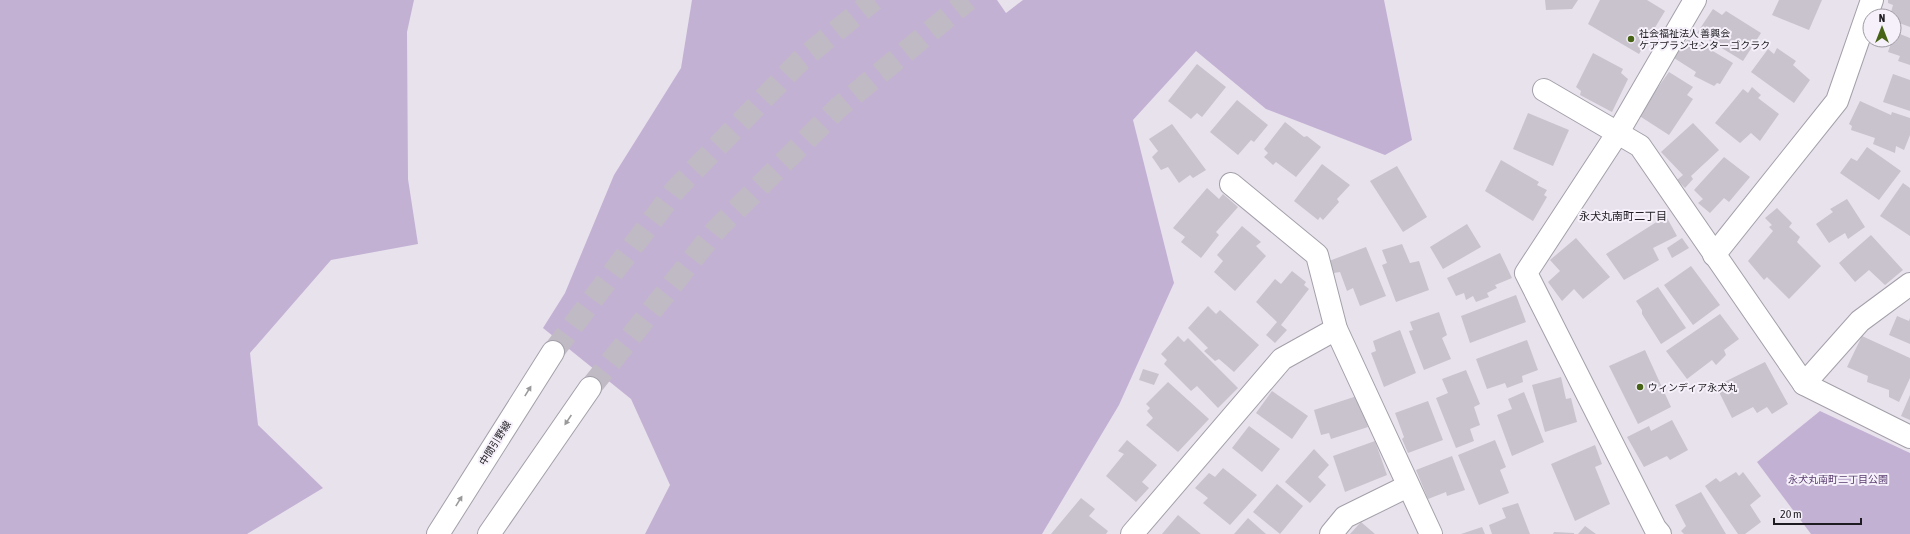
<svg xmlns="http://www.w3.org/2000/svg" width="1910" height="534" font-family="'Asap Condensed','Noto Sans JP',sans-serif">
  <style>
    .green { fill: #c3b1d4 }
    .building { fill: #c8c3cd }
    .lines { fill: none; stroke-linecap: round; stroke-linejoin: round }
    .primary-tunnel { stroke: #c0bac4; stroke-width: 22; stroke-dasharray: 22 11; stroke-linecap: butt }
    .minor-casing { stroke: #a4a0aa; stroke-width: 24 }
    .primary-casing { stroke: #a4a0aa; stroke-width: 24 }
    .minor { stroke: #fff; stroke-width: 22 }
    .primary { stroke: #fff; stroke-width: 22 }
    .oneway { fill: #9a999b }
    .poi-dot { fill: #476416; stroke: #f5f0fa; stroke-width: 1.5 }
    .labels { text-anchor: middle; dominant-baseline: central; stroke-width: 4; stroke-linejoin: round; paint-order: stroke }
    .poi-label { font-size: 10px; fill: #1e1c20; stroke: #f5f0fa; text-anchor: start }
    .street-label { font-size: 10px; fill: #1e1c20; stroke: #f5f0fa }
    .park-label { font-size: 10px; fill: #583d6f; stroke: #f5f0fa }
    .neighbourhood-label { font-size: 11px; fill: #1e1c20; stroke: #f5f0fa }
  </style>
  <rect width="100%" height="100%" fill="#e8e2ed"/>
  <g class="green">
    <polygon points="0,0 414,0 407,32 408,179 418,244 331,260 250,353 258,425 323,488 247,534 0,534"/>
    <polygon points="692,0 997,0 1006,13 1023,0 1384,0 1412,140 1385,155 1266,109 1196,51 1133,120 1174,283 1119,405 1042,534 645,534 670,485 631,399 543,328 565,293 614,175 681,68"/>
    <polygon points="1820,411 1910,453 1910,534 1811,534 1757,462"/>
  </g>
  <g class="building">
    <polygon points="1545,0 1578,0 1572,9 1546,10"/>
    <polygon points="1600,0 1647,0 1665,11 1639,54 1588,24"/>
    <polygon points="1779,0 1822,0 1809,30 1772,15"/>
    <polygon points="1888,0 1910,0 1910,27 1894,21 1894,16 1890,16 1893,5 1888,3"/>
    <polygon points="1713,9 1722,15 1726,11 1761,33 1743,61 1697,33"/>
    <polygon points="1895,32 1910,38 1910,65 1898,61 1900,56 1888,52 1892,40 1894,40"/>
    <polygon points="1689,37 1733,63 1720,84 1717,83 1714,86 1694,76 1696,72 1674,58"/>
    <polygon points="1777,48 1796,61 1793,65 1810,80 1794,103 1751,72 1768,49 1774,54"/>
    <polygon points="1593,53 1623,69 1621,73 1628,79 1612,112 1580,95 1581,91 1576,87"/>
    <polygon points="1197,64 1226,87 1202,117 1197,113 1191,119 1168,101"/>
    <polygon points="1669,72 1693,87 1687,95 1693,99 1669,135 1638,115"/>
    <polygon points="1893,74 1910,80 1910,111 1883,102"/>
    <polygon points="1752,87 1761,95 1758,98 1779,114 1760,141 1751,133 1740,143 1715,123 1743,89 1748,93"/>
    <polygon points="1237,100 1268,125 1254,142 1251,140 1238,155 1210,132"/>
    <polygon points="1860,101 1891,115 1892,112 1910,118 1910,135 1904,150 1896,146 1895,153 1873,144 1875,138 1851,130 1852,126 1849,124"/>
    <polygon points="1528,113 1569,130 1553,166 1513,149"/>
    <polygon points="1285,122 1304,137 1307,136 1321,147 1296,177 1276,162 1273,165 1264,157 1268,153 1264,149"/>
    <polygon points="1693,123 1719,150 1691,176 1693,179 1685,188 1677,180 1683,175 1661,152"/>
    <polygon points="1172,124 1206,170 1193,178 1190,175 1179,183 1168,167 1161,170 1152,157 1158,151 1149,139"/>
    <polygon points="1867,147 1901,171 1879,200 1840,173 1851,158 1857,161"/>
    <polygon points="1724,157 1750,177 1729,202 1724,198 1710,213 1698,203 1703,199 1694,190"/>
    <polygon points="1501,160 1539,182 1537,185 1547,190 1544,195 1547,197 1533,221 1485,191"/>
    <polygon points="1322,164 1350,185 1337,199 1339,202 1323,220 1320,217 1318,220 1294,201"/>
    <polygon points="1397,166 1427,217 1403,232 1370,181"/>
    <polygon points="1903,183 1910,188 1910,236 1880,216"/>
    <polygon points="1207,188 1219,199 1223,194 1238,207 1216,232 1219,235 1201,258 1181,242 1185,237 1173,228"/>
    <polygon points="1847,199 1865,227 1848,239 1845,233 1829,243 1816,224 1833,212 1830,209"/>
    <polygon points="1777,208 1792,223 1789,227 1800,237 1797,242 1821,266 1789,299 1767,277 1764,280 1748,261 1773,231 1769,227 1772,225 1765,218"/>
    <polygon points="1666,216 1677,236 1653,248 1659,260 1624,280 1606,254"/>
    <polygon points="1467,224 1481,247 1443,269 1430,247"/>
    <polygon points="1242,226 1261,242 1256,246 1266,256 1235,291 1214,272 1223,261 1217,255"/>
    <polygon points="1871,235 1903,270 1885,285 1869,270 1855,282 1839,263"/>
    <polygon points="1576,238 1610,277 1583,299 1574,289 1562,301 1548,282 1560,271 1550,260"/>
    <polygon points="1682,238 1689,248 1672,258 1667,248"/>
    <polygon points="1402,244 1410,263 1419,261 1429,290 1396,302 1382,265 1387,263 1382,250"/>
    <polygon points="1366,247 1386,296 1360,306 1353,288 1347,291 1340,272 1334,273 1329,261"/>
    <polygon points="1500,253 1512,278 1495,285 1497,288 1487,293 1489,297 1476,302 1473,296 1466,300 1464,293 1456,296 1447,278"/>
    <polygon points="1691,266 1720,305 1693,325 1664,285"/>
    <polygon points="1292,271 1306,282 1304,285 1309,289 1281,325 1287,330 1275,343 1266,335 1277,322 1256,302 1275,279 1281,284"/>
    <polygon points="1658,287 1686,328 1661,344 1642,314 1642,310 1636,301"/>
    <polygon points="1516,295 1526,322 1470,343 1461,316"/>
    <polygon points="1208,306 1216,314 1220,310 1259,345 1234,372 1219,359 1215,361 1204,351 1208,348 1188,328"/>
    <polygon points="1439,312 1447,335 1442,338 1451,359 1424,370 1409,331 1413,330 1410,322"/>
    <polygon points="1720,314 1739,339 1724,350 1726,355 1716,365 1712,360 1687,379 1666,351"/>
    <polygon points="1897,316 1909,321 1910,318 1910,344 1889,335"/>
    <polygon points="1400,330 1416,373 1384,387 1371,353 1376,351 1373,341"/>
    <polygon points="1178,336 1184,342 1188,338 1238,388 1218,408 1197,386 1191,391 1164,364 1167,360 1161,354"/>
    <polygon points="1862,336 1910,358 1910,378 1899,402 1889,397 1889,390 1867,382 1868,376 1847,367"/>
    <polygon points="1527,340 1538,370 1522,376 1523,382 1507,388 1505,383 1487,389 1476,359"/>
    <polygon points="1645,350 1671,407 1638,424 1609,366"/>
    <polygon points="1765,362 1788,404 1772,414 1767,407 1757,413 1753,407 1732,418 1716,386"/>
    <polygon points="1143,369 1159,374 1154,385 1139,380"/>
    <polygon points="1466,370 1480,404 1474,407 1480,425 1470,429 1474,441 1456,448 1436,398 1448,393 1442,379"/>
    <polygon points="1561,377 1566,399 1571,398 1577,422 1545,432 1532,385"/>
    <polygon points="1168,382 1209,419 1178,452 1146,425 1153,418 1147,411 1150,408 1146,404"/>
    <polygon points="1272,391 1308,416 1292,439 1256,413"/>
    <polygon points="1524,392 1544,442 1512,456 1497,415 1512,409 1508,399"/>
    <polygon points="1910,395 1910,420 1901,416"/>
    <polygon points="1357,396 1368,427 1331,439 1329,433 1321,435 1314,410"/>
    <polygon points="1428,401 1443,440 1408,453 1402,439 1404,437 1395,413"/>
    <polygon points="1672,420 1688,450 1670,460 1667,456 1644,467 1627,437 1649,426 1651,431"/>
    <polygon points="1249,426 1280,449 1262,472 1232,448"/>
    <polygon points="1127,440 1157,465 1142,482 1149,488 1136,502 1106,476 1124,454 1118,451"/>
    <polygon points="1495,440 1506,467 1500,470 1509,493 1479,505 1458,455"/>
    <polygon points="1375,441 1387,475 1345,492 1333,456"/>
    <polygon points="1595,445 1602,464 1595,467 1610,504 1575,521 1551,464"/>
    <polygon points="1314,449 1329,465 1318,477 1326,485 1310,503 1285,482"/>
    <polygon points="1452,456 1465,490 1447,496 1446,492 1428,499 1416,470"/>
    <polygon points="1223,468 1257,495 1230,525 1203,503 1208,498 1195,488 1209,473 1215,477"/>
    <polygon points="1736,472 1739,476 1743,472 1761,496 1750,505 1761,522 1745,534 1738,534 1705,486 1716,478 1720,482"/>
    <polygon points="1277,484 1303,506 1280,534 1253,512"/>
    <polygon points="1701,492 1726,534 1684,534 1681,531 1686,526 1675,505"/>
    <polygon points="1081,498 1095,509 1089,516 1108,531 1106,534 1051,534"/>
    <polygon points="1518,503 1530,534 1492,534 1489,525 1506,518 1502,508"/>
    <polygon points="1178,515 1201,534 1162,534"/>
    <polygon points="1248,518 1266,534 1234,534"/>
    <polygon points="1361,522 1375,534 1350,534"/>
    <polygon points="1585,526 1596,534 1578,534"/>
    <polygon points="1482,527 1485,534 1461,534"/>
    <polygon points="1554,532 1574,533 1574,534 1553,534"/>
  </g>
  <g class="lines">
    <g class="primary-tunnel">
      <polyline points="553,352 676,189 801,60 874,0"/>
      <polyline points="590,388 715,231 838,108 968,0"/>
    </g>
    <defs>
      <g id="minor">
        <polyline points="1544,90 1640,146 1804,384 1910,437"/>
        <polyline points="1231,184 1317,255 1336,329 1431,534"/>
        <polyline points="1714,255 1837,101 1872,0"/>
        <polyline points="1804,384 1860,321 1910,284"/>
        <polyline points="1132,534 1282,359 1336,329"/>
        <polyline points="1331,534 1345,517 1408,486"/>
        <polyline points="1660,534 1655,528 1526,273 1617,134 1695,0"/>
      </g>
      <g id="primary">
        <polyline points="438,534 553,352"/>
        <polyline points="489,534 590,388"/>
      </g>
    </defs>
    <use href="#minor" class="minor-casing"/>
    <use href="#primary" class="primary-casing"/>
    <use href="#minor" class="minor"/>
    <use href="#primary" class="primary"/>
  </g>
  <defs><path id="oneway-solid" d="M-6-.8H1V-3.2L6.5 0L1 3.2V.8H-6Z"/></defs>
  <g class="oneway">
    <use href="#oneway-solid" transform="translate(528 391) rotate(-58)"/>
    <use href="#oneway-solid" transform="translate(568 420) rotate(124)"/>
    <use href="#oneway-solid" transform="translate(459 501) rotate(-58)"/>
  </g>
  <g class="poi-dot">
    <circle cx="1631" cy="39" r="4"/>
    <circle cx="1640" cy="387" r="4"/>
  </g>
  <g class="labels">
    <g class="poi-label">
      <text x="1639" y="33">社会福祉法人 善興会<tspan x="1639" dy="12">ケアプランセンター ゴクラク</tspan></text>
      <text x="1648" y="387">ウィンディア永犬丸</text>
    </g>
    <g class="street-label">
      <text transform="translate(495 443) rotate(-58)">中間引野線</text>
    </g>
    <g class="park-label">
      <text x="1838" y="479">永犬丸南町二丁目公園</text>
    </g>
    <g class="neighbourhood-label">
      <text x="1623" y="216">永犬丸南町二丁目</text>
    </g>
  </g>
  <g transform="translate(1882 28)"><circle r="19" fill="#f5f0fa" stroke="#9f9ba3"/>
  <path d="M0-3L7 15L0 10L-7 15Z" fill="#476416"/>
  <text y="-6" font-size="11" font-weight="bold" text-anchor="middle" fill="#1e1c20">N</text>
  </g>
  <path d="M1774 518v6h87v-6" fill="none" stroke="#1e1c20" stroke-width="2"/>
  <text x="1780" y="518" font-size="12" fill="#1e1c20" stroke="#f5f0fa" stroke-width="3" paint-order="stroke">20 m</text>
</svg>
